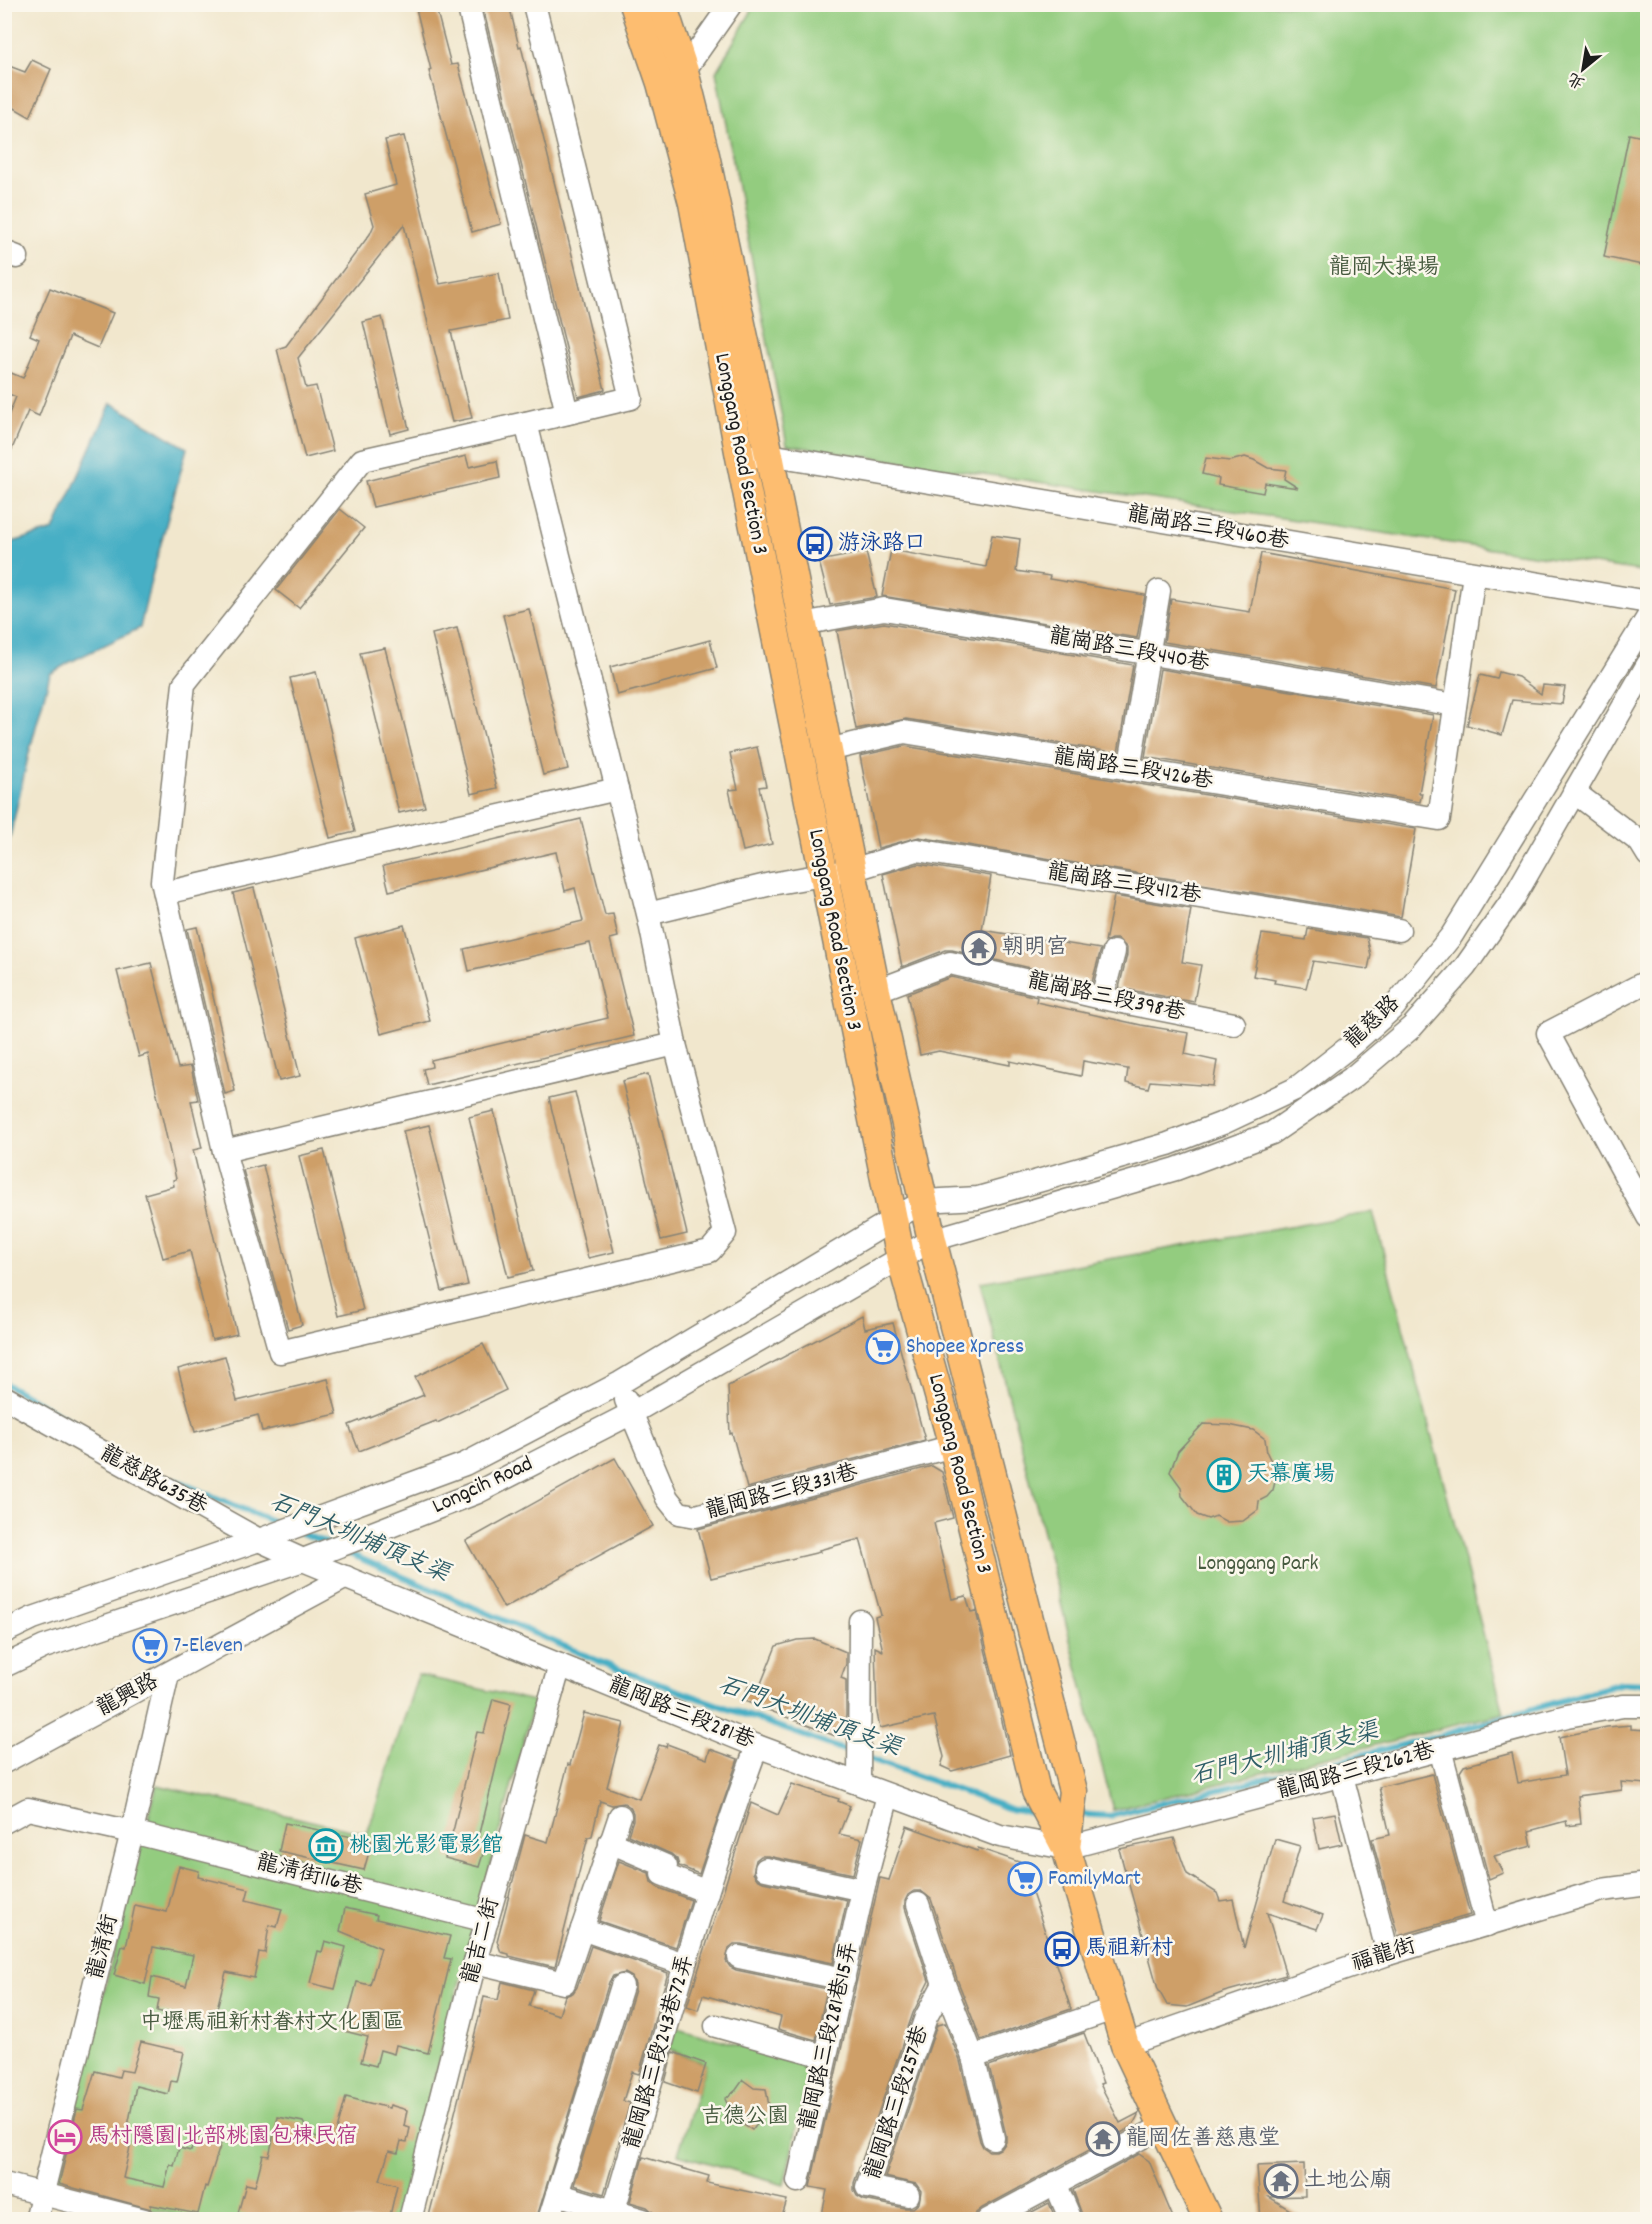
<svg xmlns="http://www.w3.org/2000/svg" width="1652" height="2224" font-family="Dekko,'LXGW WenKai TC',sans-serif">
  <style>
    .green { fill: #93cc7f; stroke: #58744e; stroke-width: 1.5 }
    .water { fill: #46afc5; stroke: #316670; stroke-width: 1.5 }
    .lines { fill: none; stroke-linecap: round; stroke-linejoin: round }
    .stream { stroke: #46afc5; stroke-width: 6 }
    .building { fill: #ce9f68 }
    .minor-casing { stroke: #868274; stroke-width: 25 }
    .major-casing { stroke: #868274; stroke-width: 31 }
    .minor { stroke: #fff; stroke-width: 22 }
    .major { stroke: #fdbd6f; stroke-width: 28 }
    .labels { text-anchor: middle; dominant-baseline: central; stroke-width: 5; stroke-linejoin: round; paint-order: stroke }
    .park-label { font-size: 22px; fill: #465a3f; stroke: #fbf7ec }
    .street-label { font-size: 22px; fill: #1c1c1c; stroke: #fbf7ec }
    .transit-label { font-size: 22px; fill: #164399; stroke: #fbf7ec; text-anchor: start }
    .worship-label { font-size: 22px; fill: #5b616d; stroke: #fbf7ec; text-anchor: start }
    .shop-label { font-size: 22px; fill: #366cbe; stroke: #fbf7ec; text-anchor: start }
    .culture-label { font-size: 22px; fill: #0d838f; stroke: #fbf7ec; text-anchor: start }
    .hotel-label { font-size: 22px; fill: #b23c85; stroke: #fbf7ec; text-anchor: start }
    .water-label { font-size: 24px; font-style: italic; fill: #2f5e68; stroke: #fbf7ec }
  </style>
  <rect width="100%" height="100%" fill="#fbf7ec"/>
  <filter id="ink" filterUnits="userSpaceOnUse"><feTurbulence type="fractalNoise" baseFrequency=".0167" numOctaves="2"/><feDisplacementMap in="SourceGraphic" scale="12" xChannelSelector="R" yChannelSelector="G"/><feConvolveMatrix kernelMatrix="1 2 1 2 8 2 1 2 1" color-interpolation-filters="sRGB"/></filter>
  <filter id="wash" filterUnits="userSpaceOnUse"><feTurbulence type="fractalNoise" baseFrequency=".008" numOctaves="4" result="noise"/><feDisplacementMap in="SourceGraphic" scale="24" xChannelSelector="R" yChannelSelector="G"/><feGaussianBlur stdDeviation="1.35" result="paint"/><feColorMatrix in="noise" values="0 0 0 0 0 0 0 0 0 0 0 0 0 0 0 0 0 1.4 0 .05"/><feComposite in="paint" operator="in"/></filter>
  <g filter="url(#wash)">
    <rect width="100%" height="100%" fill="#f1e7cd"/>
    <g class="green">
      <polygon points="755,5 1647,5 1648,556 1640,571 787,445 716,72"/>
      <polygon points="1373,1212 1504,1713 1113,1810 980,1282"/>
      <polygon points="418,1675 534,1701 397,2219 193,2219 57,2187 55,2182 157,1785 367,1834"/>
      <polygon points="674,2026 803,2064 808,2078 784,2185 678,2154 706,2064 669,2050"/>
    </g>
    <polygon class="water" points="111,403 187,448 151,580 140,628 70,662 50,674 29,753 5,859 5,544 54,530"/>
    <g class="lines">
      <g class="stream">
        <polyline points="4,1383 72,1422"/>
        <polyline points="169,1478 281,1525"/>
        <polyline points="299,1532 326,1543"/>
        <polyline points="343,1551 615,1668 855,1754"/>
        <polyline points="865,1757 1013,1810 1037,1812"/>
        <polyline points="1077,1814 1110,1816 1440,1736 1622,1683 1648,1684"/>
      </g>
    </g>
    <g id="blocks">
      <g class="building">
        <polygon points="415,4 435,4 451,65 458,64 501,224 472,232 429,71 431,70"/>
        <polygon points="482,4 509,4 519,47 521,46 605,390 578,397"/>
        <polygon points="32,60 51,69 30,117 4,102 4,64 25,72"/>
        <polygon points="1629,134 1647,138 1647,266 1604,257"/>
        <polygon points="404,136 440,284 499,273 508,320 451,331 472,418 452,422 404,225 298,358 306,388 316,386 333,451 305,458 277,349 286,346 370,234 374,225 365,194 396,185 385,140"/>
        <polygon points="50,288 113,313 98,348 70,336 39,416 28,411 4,468 4,426 16,397 4,392 4,370 23,378 39,339 30,335"/>
        <polygon points="382,317 409,429 390,434 363,322"/>
        <polygon points="466,456 469,467 497,461 500,478 373,507 366,481"/>
        <polygon points="1245,457 1254,460 1268,468 1286,470 1284,479 1298,488 1265,483 1263,493 1218,485 1219,478 1202,474 1206,458 1230,461"/>
        <polygon points="340,509 364,528 299,608 276,590"/>
        <polygon points="992,535 1020,539 1016,571 1050,576 1049,579 1145,595 1137,638 882,596 891,550 986,567"/>
        <polygon points="866,552 877,597 830,605 819,561"/>
        <polygon points="1261,553 1455,589 1436,688 1164,642 1171,599 1250,612"/>
        <polygon points="529,609 568,769 543,775 503,615"/>
        <polygon points="884,623 1133,665 1118,753 906,719 856,729 837,631"/>
        <polygon points="457,628 497,788 471,794 432,634"/>
        <polygon points="710,640 717,668 617,695 610,667"/>
        <polygon points="385,648 425,807 399,813 360,653"/>
        <polygon points="1160,669 1433,715 1419,793 1422,793 1420,802 1145,757"/>
        <polygon points="316,672 355,832 330,838 290,678"/>
        <polygon points="1499,672 1518,677 1541,694 1543,685 1565,687 1562,704 1512,700 1502,735 1467,725 1480,675 1497,679"/>
        <polygon points="904,746 1416,829 1401,917 919,837 878,848 860,756"/>
        <polygon points="757,747 766,786 759,787 772,844 743,851 729,790 738,789 730,753"/>
        <polygon points="581,819 605,915 613,914 618,937 610,939 634,1036 427,1085 423,1069 432,1067 431,1060 608,1018 590,943 469,971 464,949 583,921 575,888 565,891 556,852 389,891 383,866"/>
        <polygon points="918,864 991,876 982,930 1101,949 1092,982 952,950 945,950 902,967 883,874"/>
        <polygon points="254,888 300,1076 279,1081 233,893"/>
        <polygon points="1114,896 1191,909 1182,962 1201,965 1194,1002 1119,988 1127,955 1127,948 1118,939 1111,939 1105,942"/>
        <polygon points="404,925 430,1021 381,1034 355,938"/>
        <polygon points="197,927 235,1091 225,1094 187,929"/>
        <polygon points="1308,929 1367,938 1371,955 1368,969 1313,961 1306,988 1274,983 1275,980 1253,976 1262,934 1306,940"/>
        <polygon points="151,963 178,1068 191,1066 198,1100 191,1101 202,1148 193,1150 237,1334 212,1340 190,1251 163,1258 145,1194 174,1186 173,1180 176,1179 148,1054 139,1057 117,971"/>
        <polygon points="951,977 1037,997 1036,1002 1141,1025 1189,1033 1185,1054 1217,1061 1213,1086 1150,1081 1148,1088 1126,1083 1128,1069 1083,1061 1081,1076 1010,1061 1010,1065 939,1051 920,1055 907,994"/>
        <polygon points="648,1074 687,1234 661,1240 622,1081"/>
        <polygon points="575,1092 614,1252 588,1258 549,1098"/>
        <polygon points="494,1111 533,1271 508,1277 469,1117"/>
        <polygon points="429,1125 468,1285 442,1291 403,1131"/>
        <polygon points="324,1150 363,1310 338,1316 299,1156"/>
        <polygon points="263,1165 302,1325 288,1329 243,1170"/>
        <polygon points="862,1316 865,1329 893,1323 925,1440 747,1488 732,1433 730,1434 728,1386"/>
        <polygon points="483,1344 506,1390 437,1423 436,1421 359,1451 349,1425 424,1395 415,1377"/>
        <polygon points="225,1356 237,1401 328,1379 337,1414 262,1431 258,1415 195,1432 178,1369"/>
        <polygon points="1203,1424 1229,1425 1253,1430 1265,1439 1267,1453 1274,1467 1276,1478 1273,1490 1267,1497 1259,1501 1258,1510 1243,1521 1227,1522 1216,1516 1208,1519 1197,1515 1182,1496 1181,1487 1170,1472 1178,1451"/>
        <polygon points="615,1458 653,1526 504,1608 466,1541"/>
        <polygon points="932,1466 942,1472 953,1518 934,1523 952,1599 966,1596 971,1612 976,1611 1010,1755 952,1771 941,1766 944,1757 934,1716 880,1728 877,1713 875,1647 883,1651 875,1617 881,1615 860,1539 819,1550 820,1552 711,1578 698,1529"/>
        <polygon points="815,1639 846,1652 846,1664 841,1678 846,1680 846,1716 838,1737 742,1700 750,1682 760,1686 776,1646 797,1640"/>
        <polygon points="493,1699 511,1704 478,1842 486,1844 479,1867 445,1858 454,1827 477,1732 484,1733"/>
        <polygon points="584,1713 624,1723 607,1787 639,1799 659,1745 666,1747 667,1744 707,1759 710,1749 738,1759 699,1874 679,1866 677,1859 671,1854 628,1835 633,1820 633,1813 630,1807 624,1803 612,1805 600,1801 592,1836 588,1837 555,1967 509,1956 509,1954 501,1952 497,1941 525,1835 548,1842 568,1764 570,1765"/>
        <polygon points="1631,1725 1631,1729 1647,1730 1647,1784 1621,1782 1622,1790 1578,1796 1581,1824 1567,1826 1566,1821 1529,1831 1532,1846 1494,1856 1503,1873 1489,1879 1460,1772 1464,1766 1512,1753 1518,1783 1565,1775 1559,1737 1607,1727"/>
        <polygon points="1432,1774 1470,1915 1398,1936 1372,1839 1390,1835 1379,1787"/>
        <polygon points="792,1784 839,1799 838,1801 850,1806 839,1834 862,1839 853,1874 768,1856 761,1856 756,1860 753,1873 757,1879 763,1882 847,1900 833,1963 741,1944 734,1944 729,1948 726,1961 730,1967 736,1970 827,1989 816,2040 778,2029 781,2017 703,1995 698,2010 687,2006 751,1803 778,1815"/>
        <polygon points="1335,1813 1342,1844 1319,1849 1313,1817"/>
        <polygon points="285,1823 372,1841 364,1870 279,1851"/>
        <polygon points="907,1826 977,1851 978,1848 1022,1863 1071,2009 981,2040 957,1979 931,1899 921,1891 914,1891 908,1895 905,1901 905,1908 929,1981 913,2013 854,2183 854,2190 857,2196 864,2200 905,2208 913,2208 919,2203 921,2191 916,2184 885,2177 937,2025 945,2023 960,2061 980,2141 983,2147 989,2151 996,2151 1002,2148 1006,2142 1006,2135 989,2066 1084,2033 1103,2083 1100,2084 1120,2123 1139,2113 1132,2127 982,2208 976,2213 975,2220 821,2220 827,2190 810,2187 880,1878 889,1880"/>
        <polygon points="1174,1838 1187,1874 1217,1893 1220,1901 1233,1899 1244,1948 1275,1839 1300,1846 1284,1901 1323,1915 1317,1929 1267,1913 1286,1975 1224,1992 1187,2007 1167,2005 1158,1989 1119,1849"/>
        <polygon points="619,1861 649,1873 651,1882 657,1887 691,1900 676,1947 599,1921"/>
        <polygon points="179,1866 199,1871 198,1877 249,1889 246,1900 282,1909 277,1927 269,1925 265,1953 259,1952 254,1978 226,1972 213,2025 157,2011 159,1999 149,1997 152,1977 186,1986 193,1955 153,1947 145,1984 114,1975 122,1946 126,1947 135,1905 167,1912"/>
        <polygon points="345,1908 377,1915 376,1919 450,1936 444,1958 451,1959 428,2053 396,2045 394,2054 380,2050 376,2066 361,2062 368,2037 344,2031 357,1982 370,1985 381,1948 340,1931"/>
        <polygon points="325,1941 346,1947 335,1989 310,1983 318,1951 322,1952"/>
        <polygon points="591,1946 668,1973 639,2074 632,2072 623,2101 630,2103 604,2194 574,2185 635,1990 635,1984 632,1977 625,1973 613,1976 609,1982 536,2220 428,2220 484,1997 498,2000 502,1982 534,1990 529,2006 559,2015 565,1996 573,1993 577,1987"/>
        <polygon points="141,2042 184,2052 177,2082 171,2081 168,2094 136,2086 125,2141 131,2143 123,2178 164,2187 170,2164 174,2166 179,2148 191,2151 195,2137 221,2143 207,2187 205,2186 198,2214 151,2205 151,2209 59,2184 77,2109 83,2110 95,2071 119,2077 121,2070 132,2072"/>
        <polygon points="673,2052 706,2064 697,2093 665,2082"/>
        <polygon points="743,2080 754,2088 766,2089 770,2112 760,2119 752,2130 742,2124 730,2123 730,2110 725,2099 736,2090"/>
        <polygon points="346,2097 389,2108 390,2105 407,2110 404,2126 410,2128 407,2142 401,2141 398,2153 389,2151 380,2180 397,2185 389,2220 262,2220 238,2213 246,2184 255,2186 263,2155 269,2156 278,2117 303,2122 310,2135 334,2141"/>
        <polygon points="1139,2154 1149,2161 1174,2220 1084,2220 1073,2190"/>
        <polygon points="643,2157 709,2176 707,2183 787,2200 781,2220 682,2220 654,2213 647,2207 630,2202"/>
        <polygon points="1304,2164 1305,2196 1269,2197 1306,2220 1261,2220 1257,2166"/>
        <polygon points="1049,2203 1056,2220 1017,2220"/>
        <polygon points="566,2211 592,2219 592,2220 563,2220"/>
      </g>
    </g>
  </g>
  <g filter="url(#ink)">
    <use href="#blocks" fill-opacity="0" stroke="#868274" stroke-width="1.5"/>
    <g class="lines">
      <defs>
        <g id="minor">
          <polyline points="468,4 567,413"/>
          <polyline points="672,77 684,71 731,4"/>
          <polyline points="4,252 17,257"/>
          <polyline points="526,423 631,398 534,4"/>
          <polyline points="755,456 769,455 1648,602"/>
          <polyline points="802,624 884,609 1455,705"/>
          <polyline points="828,750 904,732 1439,819 1474,574"/>
          <polyline points="1129,770 1159,591"/>
          <polyline points="1574,792 1640,842 1648,855"/>
          <polyline points="165,893 617,789"/>
          <polyline points="648,914 675,1044 224,1151 162,881 184,684 362,460 526,423 648,914 771,884 852,870 917,850 1399,930"/>
          <polyline points="1648,981 1548,1033 1648,1217"/>
          <polyline points="876,991 950,963 1102,998 1234,1024"/>
          <polyline points="1102,998 1114,952"/>
          <polyline points="224,1151 280,1352 710,1251 725,1233 675,1044"/>
          <polyline points="4,1397 259,1540 303,1560 757,1746 1000,1836 1066,1848 1567,1716 1623,1706 1648,1706"/>
          <polyline points="626,1400 667,1498 679,1513 696,1516 953,1446"/>
          <polyline points="4,1632 33,1618 259,1540 465,1464 620,1383 924,1201 978,1198 1168,1144 1223,1123 1295,1089 1349,1047 1394,1007 1452,935 1648,617"/>
          <polyline points="4,1666 44,1647 303,1560 478,1492 632,1413 932,1240 1176,1169 1272,1133 1352,1078 1412,1027 1465,967 1513,899 1648,664"/>
          <polyline points="1440,1749 1487,1925"/>
          <polyline points="4,1762 346,1577"/>
          <polyline points="1342,1776 1388,1954"/>
          <polyline points="859,1782 860,1621"/>
          <polyline points="4,1822 28,1809 132,1832 487,1921"/>
          <polyline points="610,1842 666,1866 662,1874 707,1892"/>
          <polyline points="766,1869 863,1890"/>
          <polyline points="918,1904 944,1984 973,2057 993,2138"/>
          <polyline points="582,1929 684,1964"/>
          <polyline points="739,1957 844,1979"/>
          <polyline points="475,1962 564,1983 620,1816"/>
          <polyline points="716,2026 824,2056"/>
          <polyline points="1125,2045 1388,1954 1602,1890 1648,1884"/>
          <polyline points="973,2057 1113,2009"/>
          <polyline points="798,2181 863,1890 888,1795"/>
          <polyline points="1055,2183 1071,2220"/>
          <polyline points="4,2184 144,2220"/>
          <polyline points="557,2194 643,2220"/>
          <polyline points="908,2195 867,2187 926,2017 944,1984"/>
          <polyline points="36,2220 132,1832 168,1674"/>
          <polyline points="410,2220 475,1962 560,1665"/>
          <polyline points="549,2220 622,1986"/>
          <path d="M611 2220C658 2061 699 1901 757 1746"/>
          <polyline points="988,2220 1165,2125"/>
        </g>
        <g id="major">
          <polyline points="634,4 661,83 693,203 740,457 901,1259 953,1446 1036,1791 1066,1848 1125,2045 1208,2220"/>
          <polyline points="662,4 684,71 705,155 769,455 876,991 932,1240 1073,1791 1066,1848"/>
        </g>
      </defs>
      <use href="#minor" class="minor-casing"/>
      <use href="#major" class="major-casing"/>
      <use href="#minor" class="minor"/>
      <use href="#major" class="major"/>
    </g>
  </g>
  <defs>
    <symbol id="bus-ring" viewBox="-11 -11 22 22"><circle r="9.5" fill="#fbf7ec" stroke="#1a4fb4" stroke-width="1.5"/><path d="M-5-6H5V4H4V6H2V4H-2V6H-4V4H-5ZM-3.5-4V0h7V-4ZM-3.5 1.2v1.5H-2V1.2ZM2 1.2v1.5H3.5V1.2Z" fill="#1a4fb4"/></symbol>
    <symbol id="temple-ring" viewBox="-11 -11 22 22"><circle r="9.5" fill="#fbf7ec" stroke="#6b7280" stroke-width="1.5"/><path d="M0-6L5-2H3V0L6.5 2.5H4V6H1.5V3h-3V6H-4V2.5H-6.5L-3 0V-2H-5Z" fill="#6b7280"/></symbol>
    <symbol id="supermarket-ring" viewBox="-11 -11 22 22"><circle r="9.5" fill="#fbf7ec" stroke="#3f7fe0" stroke-width="1.5"/><path d="M-6-5.5h2.5l.6 2H6L4.5 2H-2.5L-4.4-4H-6ZM-1.5 3.2a1.3 1.3 0 1 0 .1 0ZM3 3.2a1.3 1.3 0 1 0 .1 0Z" fill="#3f7fe0"/></symbol>
    <symbol id="building-ring" viewBox="-11 -11 22 22"><circle r="9.5" fill="#fbf7ec" stroke="#0f9aa8" stroke-width="1.5"/><path d="M-4-6H4V6H1V3H-1V6H-4ZM-2.5-4.3h1.7v1.8h-1.7ZM.8-4.3h1.7v1.8H.8ZM-2.5-1h1.7V.8h-1.7ZM.8-1h1.7V.8H.8Z" fill="#0f9aa8"/></symbol>
    <symbol id="museum-ring" viewBox="-11 -11 22 22"><circle r="9.5" fill="#fbf7ec" stroke="#0f9aa8" stroke-width="1.5"/><path d="M0-6L6-3V-2H-6V-3ZM-5-1h2V3h-2ZM-1-1h2V3h-2ZM3-1h2V3H3ZM-6 4H6V6H-6Z" fill="#0f9aa8"/></symbol>
    <symbol id="hotel-ring" viewBox="-11 -11 22 22"><circle r="9.5" fill="#fbf7ec" stroke="#d1479c" stroke-width="1.5"/><path d="M-6-4.5h1.5V1H6V5H4.5V3h-9V5H-6ZM-4 0a1.8 1.8 0 1 1 3.6 0ZM.5 0V-2.5h3Q6-2.5 6 0Z" fill="#d1479c"/></symbol>
  </defs>
  <g fill-rule="evenodd">
    <use href="#bus-ring" x="796" y="525" width="38" height="38"/>
    <use href="#temple-ring" x="960" y="929" width="38" height="38"/>
    <use href="#supermarket-ring" x="864" y="1328" width="38" height="38"/>
    <use href="#building-ring" x="1205" y="1456" width="38" height="38"/>
    <use href="#supermarket-ring" x="131" y="1627" width="38" height="38"/>
    <use href="#museum-ring" x="307" y="1827" width="38" height="38"/>
    <use href="#supermarket-ring" x="1006" y="1860" width="38" height="38"/>
    <use href="#bus-ring" x="1043" y="1930" width="38" height="38"/>
    <use href="#hotel-ring" x="46" y="2118" width="38" height="38"/>
    <use href="#temple-ring" x="1084" y="2120" width="38" height="38"/>
    <use href="#temple-ring" x="1262" y="2162" width="38" height="38"/>
  </g>
  <g class="labels">
    <g class="park-label">
      <text x="1384" y="268">龍岡大操場</text>
      <text x="1258" y="1564">Longgang Park</text>
      <text x="272" y="2023">中壢馬祖新村眷村文化園區</text>
      <text x="745" y="2117">吉德公園</text>
    </g>
    <g class="street-label">
      <text transform="translate(740 454) rotate(79)">Longgang Road Section 3</text>
      <text transform="translate(1208 529) rotate(10)">龍崗路三段460巷</text>
      <text transform="translate(1129 651) rotate(10)">龍崗路三段440巷</text>
      <text transform="translate(1133 770) rotate(9)">龍崗路三段426巷</text>
      <text transform="translate(1124 885) rotate(9)">龍崗路三段412巷</text>
      <text transform="translate(834 930) rotate(79)">Longgang Road Section 3</text>
      <text transform="translate(1106 998) rotate(12)">龍崗路三段398巷</text>
      <text transform="translate(1373 1023) rotate(-43)">龍慈路</text>
      <text transform="translate(959 1474) rotate(76)">Longgang Road Section 3</text>
      <text transform="translate(153 1481) rotate(29)">龍慈路635巷</text>
      <text transform="translate(483 1486) rotate(-25)">Longcih Road</text>
      <text transform="translate(782 1493) rotate(-15)">龍岡路三段331巷</text>
      <text transform="translate(128 1696) rotate(-28)">龍興路</text>
      <text transform="translate(681 1714) rotate(22)">龍岡路三段281巷</text>
      <text transform="translate(1356 1772) rotate(-15)">龍岡路三段262巷</text>
      <text transform="translate(309 1876) rotate(14)">龍清街116巷</text>
      <text transform="translate(482 1941) rotate(-75)">龍吉二街</text>
      <text transform="translate(104 1947) rotate(-76)">龍清街</text>
      <text transform="translate(1384 1956) rotate(-17)">福龍街</text>
      <text transform="translate(830 2036) rotate(-77)">龍岡路三段281巷15弄</text>
      <text transform="translate(660 2052) rotate(-74)">龍岡路三段243巷72弄</text>
      <text transform="translate(898 2103) rotate(-72)">龍岡路三段257巷</text>
    </g>
    <g class="transit-label">
      <text x="838" y="544">游泳路口</text>
      <text x="1085" y="1949">馬祖新村</text>
    </g>
    <g class="worship-label">
      <text x="1002" y="948">朝明宮</text>
      <text x="1126" y="2139">龍岡佐善慈惠堂</text>
      <text x="1304" y="2181">土地公廟</text>
    </g>
    <g class="shop-label">
      <text x="906" y="1347">Shopee Xpress</text>
      <text x="173" y="1646">7-Eleven</text>
      <text x="1048" y="1879">FamilyMart</text>
    </g>
    <g class="culture-label">
      <text x="1247" y="1475">天幕廣場</text>
      <text x="349" y="1846">桃園光影電影館</text>
    </g>
    <g class="hotel-label">
      <text x="88" y="2137">馬村隱園|北部桃園包棟民宿</text>
    </g>
    <g class="water-label">
      <text transform="translate(359 1539) rotate(23)">石門大圳埔頂支渠</text>
      <text transform="translate(809 1718) rotate(20)">石門大圳埔頂支渠</text>
      <text transform="translate(1285 1755) rotate(-14)">石門大圳埔頂支渠</text>
    </g>
  </g>
  <rect width="1652" height="2224" fill="none" stroke="#fbf7ec" stroke-width="24"/>
  <g transform="translate(1583 69) rotate(210)" stroke="#fbf7ec" stroke-width="4.5" paint-order="stroke">
  <path d="M0-4.5L10 22L0 15L-10 22Z" fill="#1c1c1c"/>
  <text y="-9" font-size="16" font-weight="bold" text-anchor="middle" fill="#1c1c1c">北</text>
  </g>
</svg>
